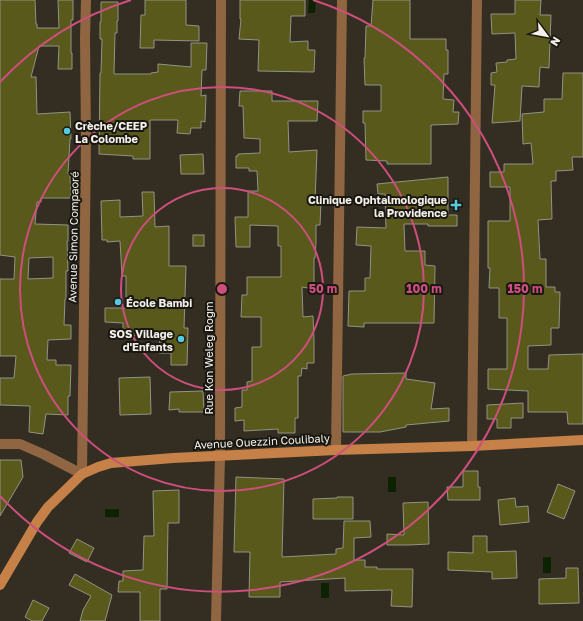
<svg xmlns="http://www.w3.org/2000/svg" width="583" height="621" font-family="'Golos Text',sans-serif">
  <style>
    .water { fill: #0d2202 }
    .building { fill: #58591b; stroke: #929384; fill-rule: evenodd }
    .lines { fill: none; stroke-linecap: round; stroke-linejoin: round }
    .minor { stroke: #8f6542; stroke-width: 10 }
    .tertiary { stroke: #8f6542; stroke-width: 10 }
    .secondary { stroke: #c58148; stroke-width: 10 }
    .ring { fill: none; stroke: #ce4e7e; stroke-width: 2 }
    .poi-dot { fill: #55cadf; stroke: #191711; stroke-width: 1.5 }
    .labels { text-anchor: middle; dominant-baseline: central; stroke-width: 4; stroke-linejoin: round; paint-order: stroke }
    .poi-label { font-size: 11px; font-weight: bold; fill: #f4f0e9; stroke: #191711; text-anchor: start }
    .street-label { font-size: 11px; fill: #f4f0e9; stroke: #191711 }
    .centre { fill: #ce4e7e; stroke: #191711; stroke-width: 2 }
    .ring-label { font-size: 12px; text-anchor: middle; font-weight: bold; fill: #ce4e7e; stroke: #191711; stroke-width: 4; stroke-linejoin: round; paint-order: stroke }
  </style>
  <rect width="100%" height="100%" fill="#342e22"/>
  <g class="water">
    <polygon points="309,0 316,0 315,13 308,13"/>
    <rect x="388" y="477" width="8" height="15"/>
    <rect x="105" y="509" width="14" height="8"/>
    <rect x="543" y="557" width="8" height="16"/>
    <rect x="321" y="583" width="8" height="15"/>
  </g>
  <g class="building">
    <path d="M0 0H35L36 24H37V28H59L58 0H73V20H71V53H72V69H58L59 46H39L31 77H36L37 114 70 112 71 139H70L68 174H70L71 198H41V202H37L35 224 68 225V241H67L68 271H66V299H65L64 325H71V339L48 340 47 360H56V365H71L70 396H68V415L46 414 43 434 29 432 30 406 0 405V378H14L16 356H0V279H14L15 257 0 255ZM53 257V278L28 279 29 258Z"/>
    <polygon points="145,0 186,0 186,25 199,26 199,41 154,40 154,48 140,48 141,15 145,15"/>
    <polygon points="240,0 305,0 305,16 291,16 290,42 308,41 308,50 315,50 314,72 258,71 259,40 239,39 241,19 240,19"/>
    <polygon points="373,0 410,0 410,39 446,39 446,50 448,50 448,74 444,74 443,99 454,100 453,112 459,112 458,124 431,125 431,164 387,164 387,161 366,160 365,123 363,123 363,111 381,111 381,85 365,85 364,58 365,58 366,26 371,26"/>
    <polygon points="515,0 541,0 540,15 551,15 549,68 540,67 539,87 522,86 520,121 492,123 495,85 491,85 491,73 497,72 496,63 507,62 507,60 516,59 515,33 492,34 491,14 515,14"/>
    <polygon points="101,2 118,2 118,21 117,21 117,33 115,33 114,74 151,74 151,73 158,72 158,64 191,67 191,43 207,43 206,70 202,70 201,96 206,95 205,122 201,121 201,128 191,128 190,134 177,133 178,120 150,120 150,159 133,159 133,156 99,154 100,73 101,73 102,39 100,39 100,22 101,22"/>
    <polygon points="563,73 583,73 583,157 572,157 573,170 556,171 556,181 551,181 552,219 538,220 540,259 546,259 546,287 555,287 555,292 560,292 559,328 551,328 551,345 528,346 528,369 548,369 549,355 583,354 583,424 568,424 567,412 528,412 528,391 488,389 488,369 507,369 507,318 499,318 499,288 489,288 490,268 488,268 488,221 510,221 510,187 490,187 490,172 504,172 504,164 533,164 531,143 523,144 522,114 544,112 544,99 562,99"/>
    <polygon points="240,91 272,91 272,101 318,101 317,121 288,121 289,152 317,150 315,202 321,202 320,225 316,225 316,242 315,258 314,258 314,289 302,287 303,317 313,316 314,340 314,363 307,363 307,369 302,368 301,376 298,376 298,418 295,418 295,433 278,433 278,429 244,431 244,420 235,421 235,408 242,407 242,390 247,390 247,382 252,381 252,347 261,347 261,317 241,317 242,295 247,295 247,277 281,277 281,246 278,246 278,226 250,225 250,247 236,247 235,217 248,217 248,191 258,191 257,171 249,171 249,168 236,168 236,156 238,156 238,154 260,153 260,139 244,138 243,106 239,106"/>
    <polygon points="203,154 204,174 181,174 180,155"/>
    <polygon points="448,177 448,215 457,215 457,226 428,226 428,224 404,224 405,251 425,251 425,265 435,266 434,323 364,323 364,327 348,326 349,291 365,291 365,278 370,278 371,246 356,245 357,227 386,228 385,194 378,194 377,184"/>
    <polygon points="142,192 154,192 155,227 169,226 169,266 186,266 184,328 188,328 187,365 171,365 171,353 159,353 160,337 123,335 123,323 105,322 105,308 126,308 126,276 122,276 120,241 107,242 107,240 102,240 101,201 120,200 120,217 143,216"/>
    <rect x="193" y="235" width="11" height="11"/>
    <polygon points="406,373 406,379 435,383 431,409 449,408 449,421 406,425 406,427 380,432 343,432 343,376 352,374"/>
    <polygon points="150,377 151,414 120,415 119,378"/>
    <polygon points="203,391 204,412 179,412 179,409 169,410 170,392"/>
    <polygon points="523,403 523,418 511,418 511,428 497,428 497,419 487,419 487,405"/>
    <polygon points="0,460 21,460 23,477 0,516"/>
    <polygon points="463,471 478,471 478,487 480,487 480,500 448,500 447,487 463,487"/>
    <polygon points="236,477 284,479 282,557 336,554 336,549 343,548 344,521 370,521 371,537 354,538 354,560 365,560 365,567 377,567 377,569 413,569 412,607 391,606 392,590 345,591 345,578 280,582 280,597 249,597 250,552 234,552"/>
    <polygon points="558,484 575,491 564,519 547,512"/>
    <polygon points="179,490 179,523 168,523 167,589 160,589 160,621 140,621 140,592 118,592 119,581 123,581 123,571 143,570 144,536 154,536 153,491"/>
    <polygon points="337,497 353,497 353,519 313,519 313,499 337,498"/>
    <polygon points="515,498 516,507 528,506 529,522 500,525 498,500"/>
    <polygon points="428,502 429,544 409,545 387,545 387,534 404,535 403,503"/>
    <polygon points="473,536 487,536 487,552 516,551 517,578 492,579 492,572 448,570 448,552 473,553"/>
    <polygon points="77,539 94,548 87,562 69,553"/>
    <polygon points="566,568 578,568 579,603 539,604 539,579 566,578"/>
    <polygon points="75,574 112,595 105,621 80,621 83,610 91,596 69,585"/>
    <polygon points="33,600 49,608 42,621 32,621 25,617"/>
  </g>
  <g class="lines">
    <g class="minor">
      <polyline points="0,444 20,444 43,454 82,474"/>
      <polyline points="472,446 477,0"/>
      <polyline points="336,450 342,0"/>
      <polyline points="216,621 220,456 221,0"/>
    </g>
    <polyline class="tertiary" points="82,474 86,140 85,38 86,0"/>
    <polyline class="secondary" points="0,585 37,522 48,507 82,474 98,467 111,463 173,458 336,450 472,446 583,440"/>
  </g>
  <g class="ring">
    <circle cx="222" cy="289" r="101"/>
    <circle cx="222" cy="289" r="202"/>
    <path d="M0 82A303 303 0 0 1 131 0M313 0A303 303 0 1 1 0 496"/>
  </g>
  <g class="poi-dot">
    <circle cx="67" cy="131" r="4"/>
    <path d="M454 199h4v4h4v4h-4v4h-4v-4h-4v-4h4z"/>
    <circle cx="118" cy="302" r="4"/>
    <circle cx="181" cy="339" r="4"/>
  </g>
  <g class="labels">
    <g class="poi-label">
      <text x="75" y="125">Crèche/CEEP<tspan x="75" dy="13">La Colombe</tspan></text>
      <text x="447" y="199" text-anchor="end">Clinique Ophtalmologique<tspan x="447" dy="13">la Providence</tspan></text>
      <text x="126" y="302">École Bambi</text>
      <text x="173" y="333" text-anchor="end">SOS Village<tspan x="173" dy="13">d'Enfants</tspan></text>
    </g>
    <g class="street-label">
      <text transform="translate(73 237) rotate(-89)">Avenue Simon Compaoré</text>
      <text transform="translate(208 358) rotate(-90)">Rue Kon Weleg Rogm</text>
      <text transform="translate(262 441) rotate(-3)">Avenue Ouezzin Coulibaly</text>
    </g>
  </g>
  <circle cx="222" cy="289" r="6" class="centre"/>
  <g class="ring-label">
    <text x="323" y="293">50 m</text>
    <text x="424" y="293">100 m</text>
    <text x="525" y="293">150 m</text>
  </g>
  <g transform="translate(547 36) rotate(122)" stroke="#191711" stroke-width="3" paint-order="stroke">
  <path d="M0-3L7 15L0 10L-7 15Z" fill="#f4f0e9"/>
  <text y="-6" font-size="11" font-weight="bold" text-anchor="middle" fill="#f4f0e9">N</text>
  </g>
</svg>
